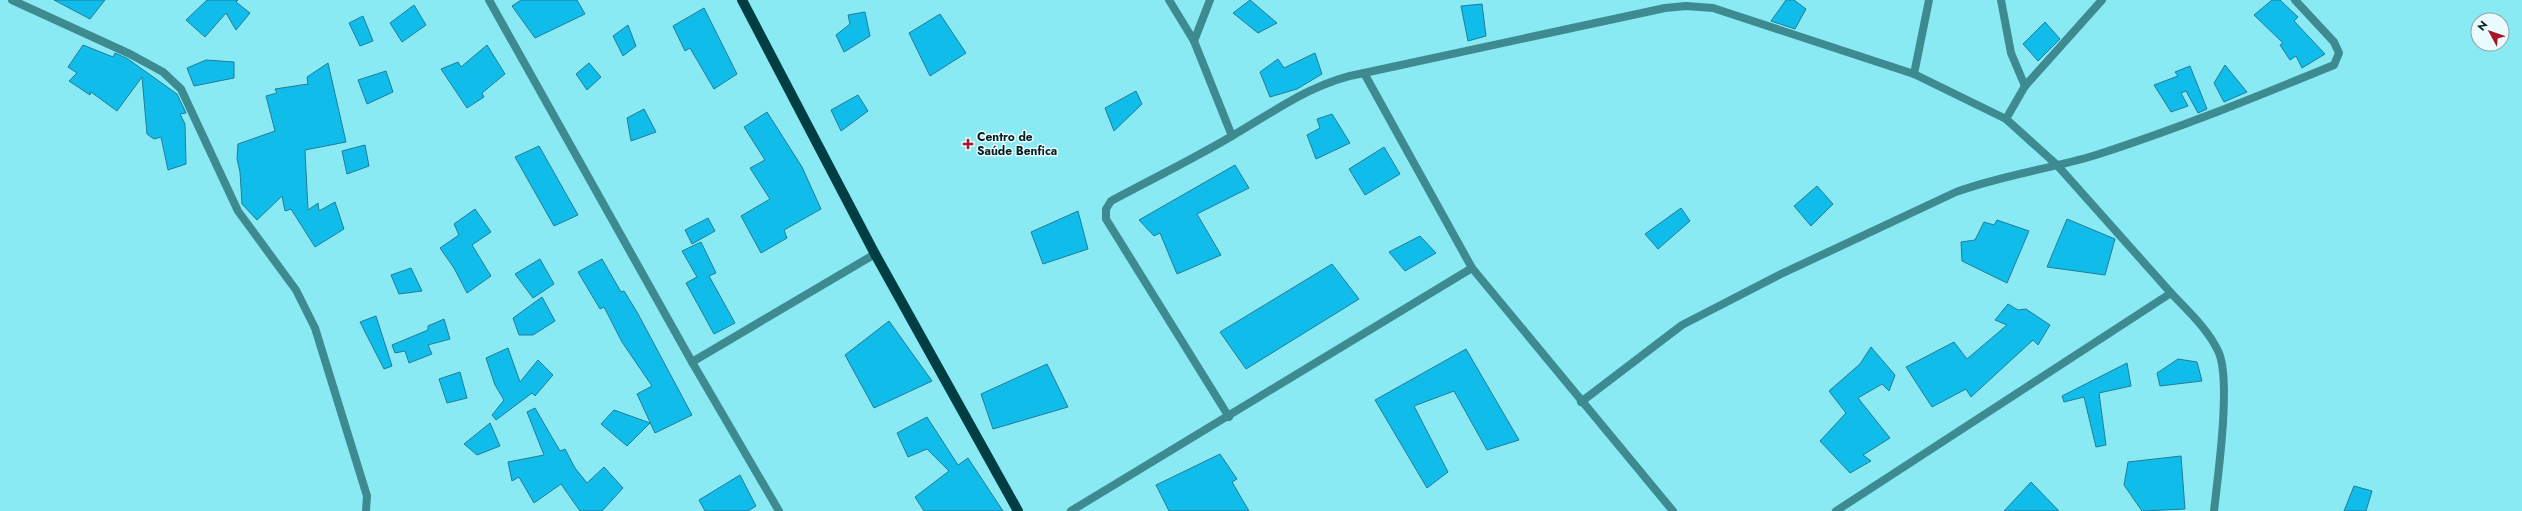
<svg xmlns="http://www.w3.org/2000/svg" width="2522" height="511" font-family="Jost,sans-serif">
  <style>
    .building { fill: #10bce9; stroke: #217d99 }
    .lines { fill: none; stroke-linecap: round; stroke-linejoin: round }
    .minor { stroke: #3d8b91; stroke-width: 8 }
    .primary { stroke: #003e43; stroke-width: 10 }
    .poi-dot { fill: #ab1627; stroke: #ebfcfe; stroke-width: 1.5 }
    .labels { text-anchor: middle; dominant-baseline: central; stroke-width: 3; stroke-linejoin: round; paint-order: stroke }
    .poi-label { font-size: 12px; font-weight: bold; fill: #032326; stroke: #ebfcfe; text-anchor: start }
  </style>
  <rect width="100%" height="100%" fill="#89eaf3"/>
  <g class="building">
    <polygon points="54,0 105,0 90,19"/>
    <polygon points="207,0 238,0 236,2 250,13 236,30 226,13 205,37 186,20"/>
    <polygon points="521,0 577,0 585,14 535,38 512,6"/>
    <polygon points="1250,0 1277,23 1258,33 1233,13"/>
    <polygon points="1786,0 1794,0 1806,9 1795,29 1771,21"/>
    <polygon points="2272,0 2280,0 2298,17 2294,21 2325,54 2302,68 2296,56 2290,60 2280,45 2283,43 2254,15"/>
    <polygon points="1482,4 1486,36 1468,41 1461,6"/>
    <polygon points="414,5 426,25 402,42 390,23"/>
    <polygon points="704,8 737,74 714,89 690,48 685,51 673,26"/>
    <polygon points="865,12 870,36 844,52 836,35 850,24 848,15"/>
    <polygon points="940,14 966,53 930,76 909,33"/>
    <polygon points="363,16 373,41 360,46 349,23"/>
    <polygon points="2045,22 2060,39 2038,61 2023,44"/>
    <polygon points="628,25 636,46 623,56 613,36"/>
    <polygon points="83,45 113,57 115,53 128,59 177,94 186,113 180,114 185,124 186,164 168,170 161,137 154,139 147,134 142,77 117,111 91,92 90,95 69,81 77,73 68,67"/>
    <polygon points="487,45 505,74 482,93 484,97 467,108 441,69 458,62 461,67"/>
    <polygon points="1315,53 1322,74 1297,89 1270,97 1260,72 1278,59 1284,68"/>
    <polygon points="206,60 234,62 234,78 194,86 187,68"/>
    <polygon points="328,63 346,142 305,150 308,210 318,203 319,211 335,202 344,229 315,247 291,209 285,211 282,196 257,220 242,204 240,172 237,159 238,144 275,131 266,96 277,93 275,89 308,84 307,77"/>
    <polygon points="589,63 601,77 587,90 576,74"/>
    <polygon points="2225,65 2247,92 2224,102 2214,83"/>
    <polygon points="2190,66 2207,109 2198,113 2186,91 2181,93 2188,106 2171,112 2154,85 2178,76 2175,72"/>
    <polygon points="386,71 393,92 367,104 358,80"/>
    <polygon points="1136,91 1142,104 1114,131 1105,108"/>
    <polygon points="858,95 868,111 841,131 831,110"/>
    <polygon points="644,109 656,132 631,141 627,118"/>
    <polygon points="767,112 802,167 821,209 784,230 787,238 761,253 741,216 770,199 750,168 765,160 744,127"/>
    <polygon points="1332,114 1350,143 1316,159 1307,135 1320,128 1317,119"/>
    <polygon points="365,145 369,166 347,174 342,151"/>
    <polygon points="539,146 578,215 554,226 515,157"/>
    <polygon points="1384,147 1400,174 1365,195 1349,169"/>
    <polygon points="1235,165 1249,188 1197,214 1221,255 1177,274 1160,233 1154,236 1139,220"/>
    <polygon points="1817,186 1833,204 1811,226 1794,206"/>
    <polygon points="1681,208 1690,221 1658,249 1645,234"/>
    <polygon points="475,209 491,232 472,245 491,276 467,293 454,268 440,248 459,235 454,224"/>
    <polygon points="1078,211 1088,249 1043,264 1031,232"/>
    <polygon points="708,218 715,231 692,244 685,230"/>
    <polygon points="2067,219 2115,239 2105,275 2047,267"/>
    <polygon points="1997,220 2029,231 2007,283 1962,261 1961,242 1975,240 1984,222 1994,225"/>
    <polygon points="1420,236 1436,253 1405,271 1389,252"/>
    <polygon points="701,242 716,273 709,276 735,323 714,334 686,283 697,277 682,251"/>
    <polygon points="540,259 554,284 533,298 515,274"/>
    <polygon points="602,259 621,292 624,291 637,312 692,415 655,433 637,394 652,386 622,342 604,307 600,309 578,272"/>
    <polygon points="1332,264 1359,299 1246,369 1220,332"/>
    <polygon points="411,268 422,291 399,294 391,275"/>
    <polygon points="542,297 555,321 533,335 519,335 513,318"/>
    <polygon points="2008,304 2018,310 2026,309 2050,325 2038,345 2033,340 1971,397 1966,389 1932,407 1906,367 1954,342 1967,359 2007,325 1995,320"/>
    <polygon points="376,316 392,366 384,369 360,322"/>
    <polygon points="444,319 450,339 428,345 432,354 409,363 405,351 395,353 392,345 428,330 428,326"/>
    <polygon points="889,321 932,381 874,408 845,355"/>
    <polygon points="1871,347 1895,375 1889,391 1882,384 1858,398 1890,438 1863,455 1871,461 1850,473 1820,441 1846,413 1829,391 1860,364"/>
    <polygon points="508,348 520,382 538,360 553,375 535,396 532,393 496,420 492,415 504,400 495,385 486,358"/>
    <polygon points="1466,349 1519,440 1487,450 1454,391 1414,406 1448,472 1427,488 1375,400"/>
    <polygon points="2178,359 2197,362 2202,381 2160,386 2157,373"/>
    <polygon points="2127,363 2131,386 2099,393 2106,445 2096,447 2084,397 2064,402 2062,396"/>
    <polygon points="1047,364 1068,407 993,429 981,394"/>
    <polygon points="460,372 467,398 447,403 439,379"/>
    <polygon points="535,408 560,451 565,449 575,468 587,483 604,467 623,488 602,511 580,511 561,484 534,503 519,477 512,481 508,462 544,455 527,412"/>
    <polygon points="614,410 650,423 627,446 601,424"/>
    <polygon points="927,417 958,465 968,458 1003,511 924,511 915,497 949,471 927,449 908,457 897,433"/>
    <polygon points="490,423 500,446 477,455 464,444"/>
    <polygon points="1220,454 1237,479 1232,482 1249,511 1169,511 1156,485"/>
    <polygon points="2181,456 2185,509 2142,511 2124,485 2128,462"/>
    <polygon points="740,475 756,506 748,511 705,511 699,500"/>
    <polygon points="2031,482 2059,511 2004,511"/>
    <polygon points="2354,486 2372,491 2366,511 2344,511"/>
  </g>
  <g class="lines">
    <g class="minor">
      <polyline points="12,0 130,54 163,72 181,89 238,211 296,290 315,328 367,496 366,511"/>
      <polyline points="489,0 692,362 779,511"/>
      <polyline points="1169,0 1194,41 1232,136"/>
      <polyline points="2001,0 2011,53 2025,86"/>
      <polyline points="1194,41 1210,0"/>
      <polyline points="1364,73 1665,8 1686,6 1713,8 1914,74 2006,119 2057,165 2171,293"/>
      <polyline points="1914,74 1929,0"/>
      <polyline points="2006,119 2025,86 2102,0"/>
      <polyline points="692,362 875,254"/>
      <path d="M1581 402 1682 325 1779 275 1956 192C2002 175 2050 169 2096 155 2177 129 2256 97 2334 65L2339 53 2334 42 2295 0"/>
      <path d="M1229 417 1106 219V209L1111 201C1152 179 1193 159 1232 136 1275 111 1315 81 1364 73L1472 268 1673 511"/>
      <polyline points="1071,511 1472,268"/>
      <path d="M1836 511 2171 293C2188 311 2209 330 2219 353 2231 383 2218 475 2214 511"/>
    </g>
    <polyline class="primary" points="742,0 875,254 1018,511"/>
  </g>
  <path class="poi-dot" d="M966 138h4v4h4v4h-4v4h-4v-4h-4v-4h4z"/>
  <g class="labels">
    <g class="poi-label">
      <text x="977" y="137">Centro de<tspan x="977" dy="14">Saúde Benfica</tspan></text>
    </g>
  </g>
  <g transform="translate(2490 32) rotate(310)"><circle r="19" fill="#ebfcfe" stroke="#8ea5a8"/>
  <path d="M0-3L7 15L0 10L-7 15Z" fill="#ab1627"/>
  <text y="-6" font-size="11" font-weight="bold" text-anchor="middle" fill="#032326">N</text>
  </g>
</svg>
